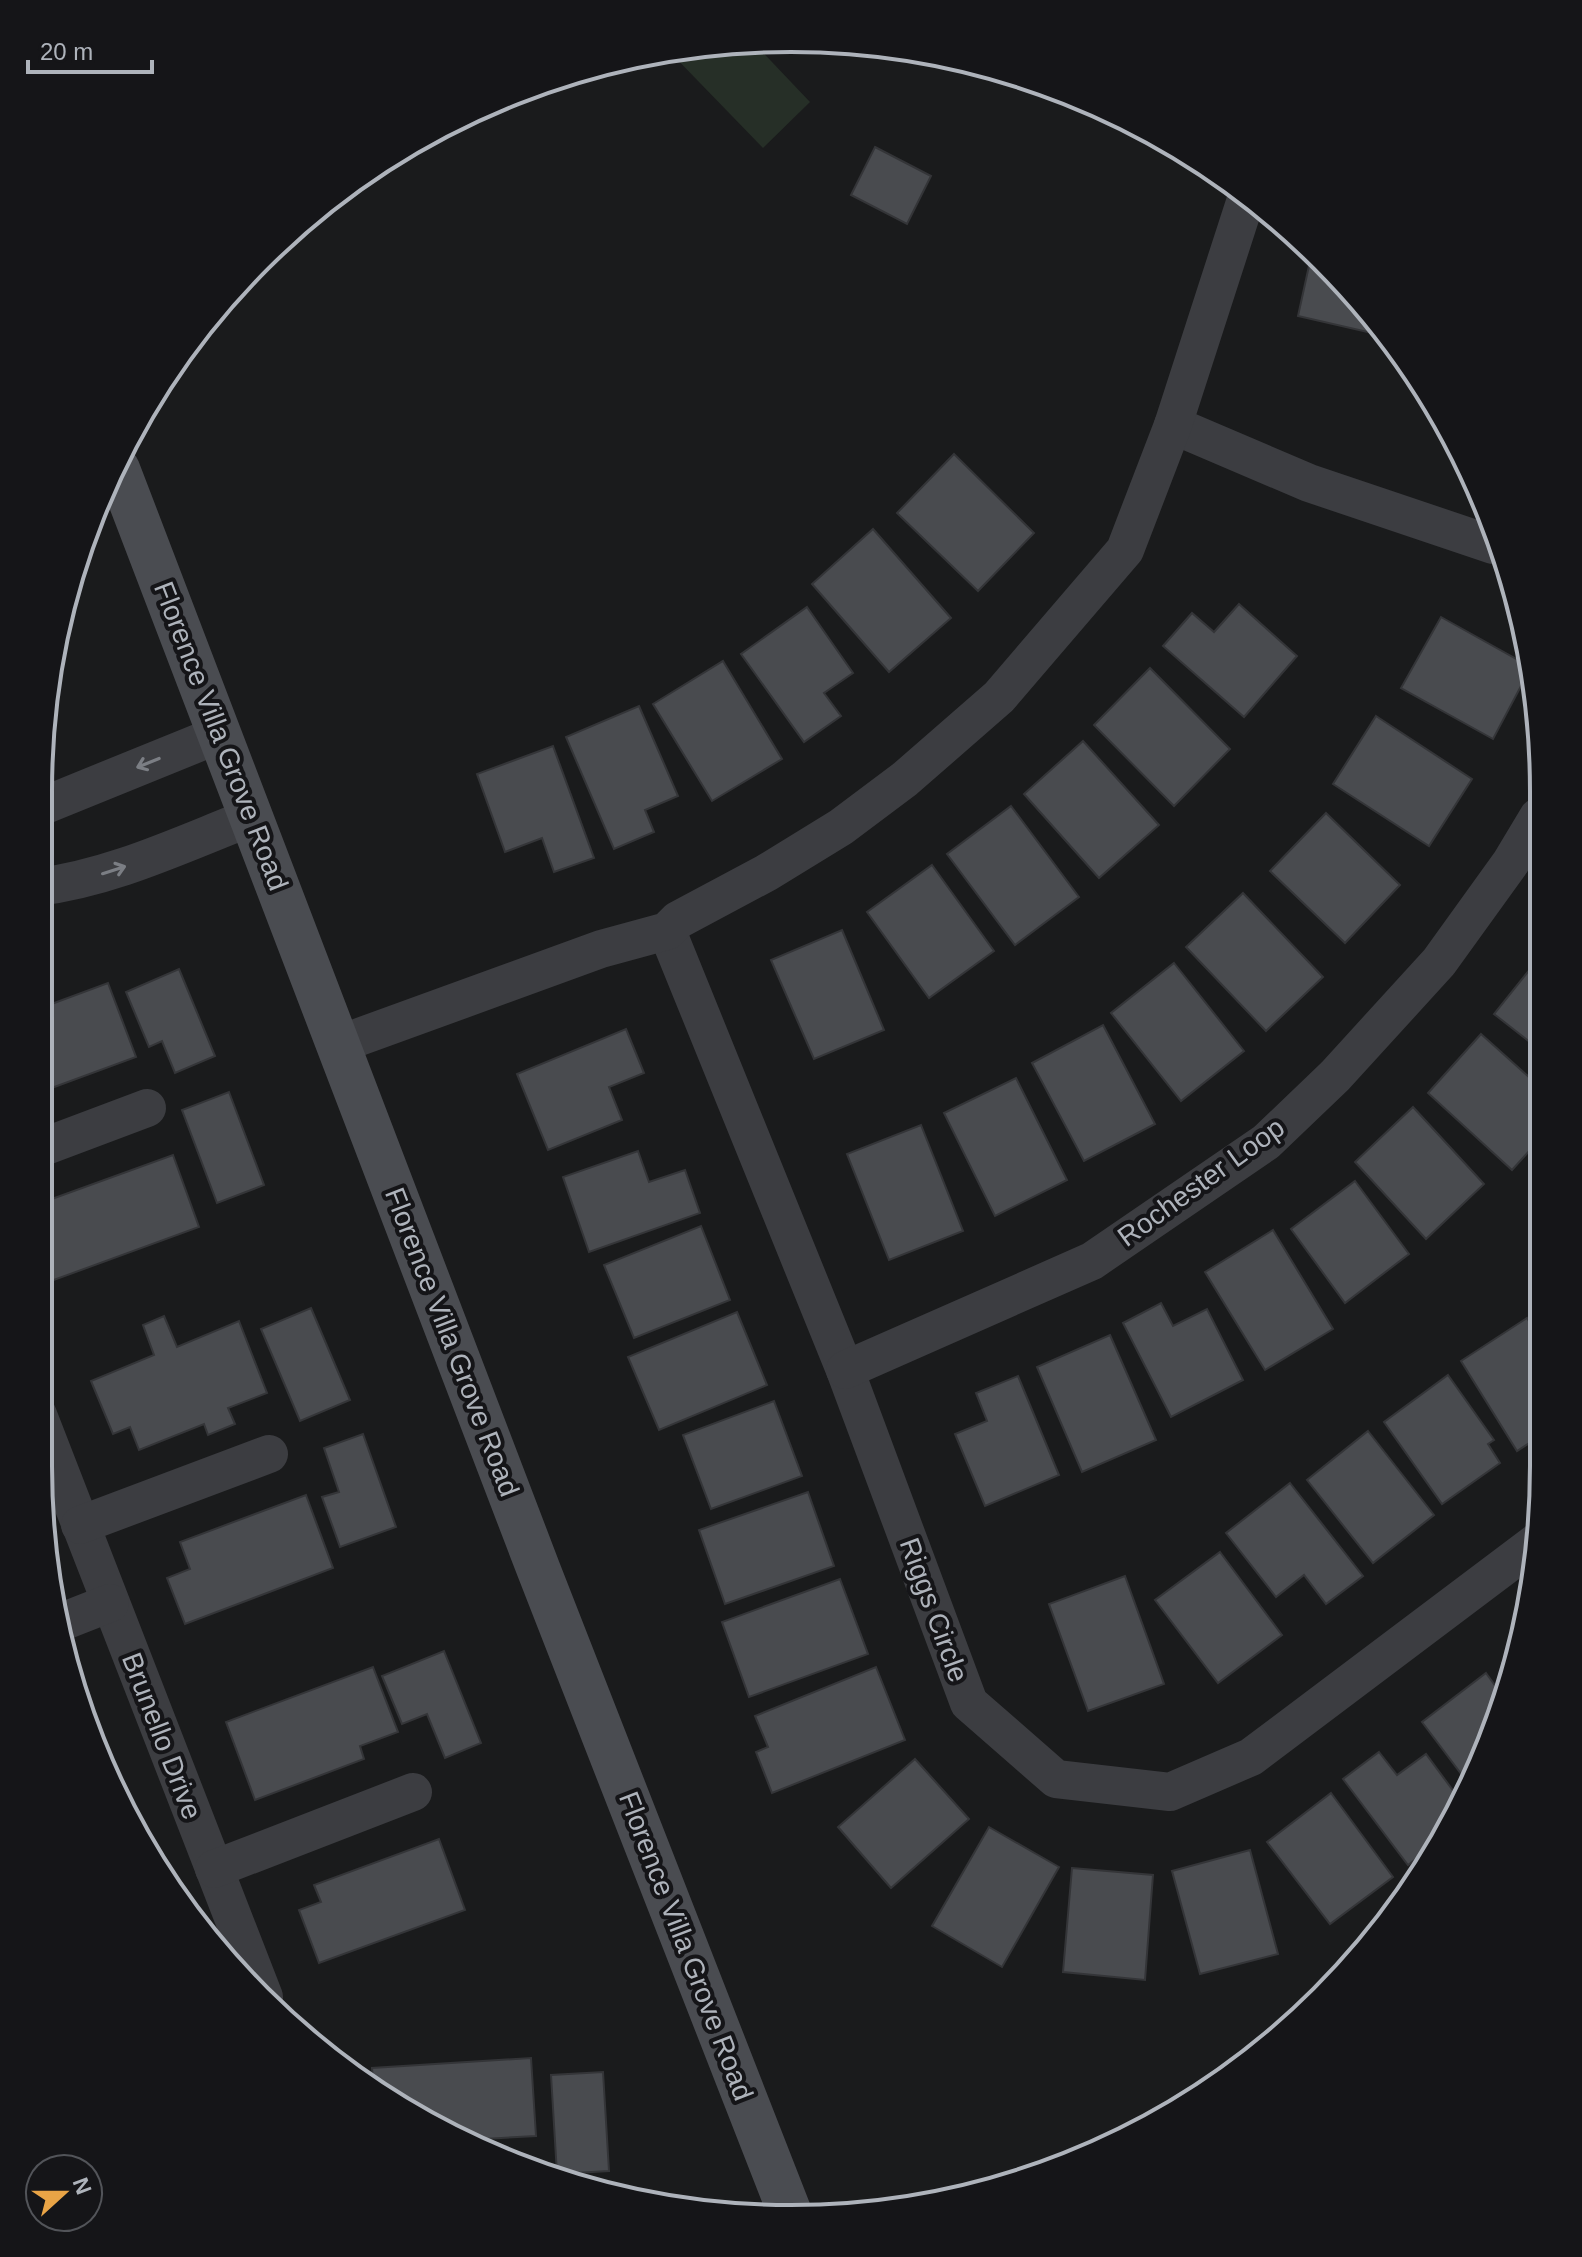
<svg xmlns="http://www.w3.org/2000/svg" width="1582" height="2257" font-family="Arial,sans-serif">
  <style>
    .green { fill: #262f27 }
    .building { fill: #494b4f; stroke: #343538; stroke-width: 2 }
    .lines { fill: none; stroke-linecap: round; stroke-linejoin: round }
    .street { stroke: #3c3d41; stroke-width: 38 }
    .secondary { stroke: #4a4c51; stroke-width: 44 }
    .oneway { stroke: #7b7e84 }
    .labels { text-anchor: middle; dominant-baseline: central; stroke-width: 8; stroke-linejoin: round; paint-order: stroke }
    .street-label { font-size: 28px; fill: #aeb3bb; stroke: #151518 }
    .rim { fill: none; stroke: #aeb3bb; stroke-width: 4 }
  </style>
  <rect width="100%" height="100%" fill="#1a1b1c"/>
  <polygon class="green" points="753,42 810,102 763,148 668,50 692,45"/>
  <g class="building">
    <polygon points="875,147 931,176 907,224 851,195"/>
    <polygon points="1312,252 1357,294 1385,336 1298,316"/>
    <polygon points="954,454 1034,533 978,591 897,513"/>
    <polygon points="873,529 951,618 889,672 812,584"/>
    <polygon points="1239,604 1297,656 1244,717 1163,646 1192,613 1214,632"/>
    <polygon points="807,607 853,673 824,693 841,716 804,742 741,654"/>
    <polygon points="1441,617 1529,666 1530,669 1493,739 1401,688"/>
    <polygon points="723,661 782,759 712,801 653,704"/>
    <polygon points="1150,668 1230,749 1174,806 1094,725"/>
    <polygon points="639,706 678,796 645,810 654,832 614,849 566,737"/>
    <polygon points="1376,716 1472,779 1429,846 1333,784"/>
    <polygon points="1083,741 1159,825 1099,878 1024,794"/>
    <polygon points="553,746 594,858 554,872 542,838 505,852 477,774"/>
    <polygon points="1011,806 1079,897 1015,945 947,854"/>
    <polygon points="1326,813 1400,885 1345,943 1270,871"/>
    <polygon points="932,865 994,951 929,998 867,912"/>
    <polygon points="1243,893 1323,977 1266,1031 1186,947"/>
    <polygon points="842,930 884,1030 814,1059 771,960"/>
    <polygon points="1539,958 1540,1050 1494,1014"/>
    <polygon points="1174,963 1244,1051 1181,1101 1111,1013"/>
    <polygon points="179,969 215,1056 175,1073 162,1041 149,1047 126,992"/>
    <polygon points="108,983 136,1057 38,1093 38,1009"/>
    <polygon points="1103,1025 1155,1124 1084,1161 1032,1063"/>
    <polygon points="626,1029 644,1073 609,1087 622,1120 548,1150 517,1074"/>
    <polygon points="1481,1034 1540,1087 1540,1139 1512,1170 1428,1093"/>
    <polygon points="1016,1078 1067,1180 995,1216 944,1113"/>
    <polygon points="229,1092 264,1185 217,1203 182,1110"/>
    <polygon points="1413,1107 1484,1184 1426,1239 1355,1162"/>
    <polygon points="921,1125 963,1231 889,1260 847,1154"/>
    <polygon points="638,1151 649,1182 685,1170 700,1213 589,1252 563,1177"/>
    <polygon points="173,1155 199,1227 51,1281 38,1244 38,1204"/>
    <polygon points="1355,1181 1409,1254 1345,1303 1291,1229"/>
    <polygon points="701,1226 730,1300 634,1338 604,1265"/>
    <polygon points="1273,1230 1333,1329 1265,1370 1205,1272"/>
    <polygon points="1161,1303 1173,1326 1207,1309 1243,1380 1171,1417 1123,1323"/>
    <polygon points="311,1308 350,1400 300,1421 261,1329"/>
    <polygon points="737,1312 767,1385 659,1430 628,1357"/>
    <polygon points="164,1316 177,1347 239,1321 267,1393 228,1408 235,1424 208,1435 204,1424 139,1450 130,1427 113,1434 91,1381 154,1355 143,1325"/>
    <polygon points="1527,1318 1541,1340 1542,1435 1517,1451 1461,1361"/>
    <polygon points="1110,1335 1156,1440 1082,1472 1037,1367"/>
    <polygon points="1448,1375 1494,1440 1488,1444 1500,1463 1442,1504 1384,1422"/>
    <polygon points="1018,1376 1059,1475 985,1506 955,1434 987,1421 976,1393"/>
    <polygon points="774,1401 802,1476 711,1509 683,1435"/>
    <polygon points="1368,1431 1434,1515 1373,1563 1307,1480"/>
    <polygon points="363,1434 396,1527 340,1547 322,1497 339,1492 324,1448"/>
    <polygon points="1290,1483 1363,1576 1326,1604 1304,1575 1276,1597 1226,1533"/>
    <polygon points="808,1492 834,1566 725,1604 699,1530"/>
    <polygon points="306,1495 333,1568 185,1624 167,1578 190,1569 180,1542"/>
    <polygon points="1220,1552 1282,1635 1218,1683 1155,1600"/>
    <polygon points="1125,1576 1164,1684 1088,1711 1049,1604"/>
    <polygon points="840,1579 868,1654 749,1697 722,1622"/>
    <polygon points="444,1651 481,1743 445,1758 427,1714 402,1724 382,1676"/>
    <polygon points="1520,1652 1518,1660 1512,1679 1502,1663"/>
    <polygon points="373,1667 398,1732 360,1746 364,1759 255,1800 226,1722"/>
    <polygon points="876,1667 905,1740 772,1793 756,1752 768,1747 755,1716"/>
    <polygon points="1486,1673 1504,1698 1471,1787 1422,1722"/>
    <polygon points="1379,1752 1397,1775 1426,1754 1463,1804 1441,1840 1408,1865 1343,1779"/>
    <polygon points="915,1759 969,1819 891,1888 838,1827"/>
    <polygon points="1331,1793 1393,1877 1330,1924 1267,1842"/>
    <polygon points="989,1827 1059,1867 1002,1967 932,1926"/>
    <polygon points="439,1839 465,1910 319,1963 299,1910 321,1902 314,1885"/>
    <polygon points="1250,1850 1278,1954 1200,1974 1172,1871"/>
    <polygon points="1072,1868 1153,1875 1145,1980 1063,1972"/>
    <polygon points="531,2058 536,2136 467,2140 373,2081 372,2068"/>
    <polygon points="603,2072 609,2171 557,2174 551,2075"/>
  </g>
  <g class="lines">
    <g class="street">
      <polyline points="1173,425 1309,483 1493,545"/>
      <polyline points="38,808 220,734"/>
      <path d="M38 887C112 878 182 844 252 817"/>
      <polyline points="667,931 845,1370 969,1703 1056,1779 1170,1792 1251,1757 1538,1541"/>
      <polyline points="340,1044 601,949 667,931 678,920 766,873 841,827 905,779 999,697 1125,550 1173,425 1248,193"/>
      <polyline points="38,1149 147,1108"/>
      <polyline points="845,1370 1092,1261 1266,1142 1335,1076 1439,962 1511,862 1538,817"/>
      <polyline points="38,1415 264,1997"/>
      <polyline points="80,1525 269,1454"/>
      <polyline points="59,1623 110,1603"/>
      <polyline points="214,1869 413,1792"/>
    </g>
    <polyline class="secondary" points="118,469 538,1568 790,2213"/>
  </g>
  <defs><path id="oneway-shaft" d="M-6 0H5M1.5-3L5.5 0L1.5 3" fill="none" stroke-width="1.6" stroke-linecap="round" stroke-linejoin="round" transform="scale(2)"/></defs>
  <g class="oneway">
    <use href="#oneway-shaft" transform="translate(148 763) rotate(158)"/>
    <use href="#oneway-shaft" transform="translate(114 870) rotate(-18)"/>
  </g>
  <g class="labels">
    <g class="street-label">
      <text transform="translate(221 736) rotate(69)">Florence Villa Grove Road</text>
      <text transform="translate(1201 1182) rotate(-36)">Rochester Loop</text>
      <text transform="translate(452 1342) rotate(69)">Florence Villa Grove Road</text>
      <text transform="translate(934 1610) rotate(70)">Riggs Circle</text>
      <text transform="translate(162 1736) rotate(69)">Brunello Drive</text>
      <text transform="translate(686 1946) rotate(69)">Florence Villa Grove Road</text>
    </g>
  </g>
  <path d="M0 0H1582V2257H0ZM791 52H791A739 739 0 0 1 1530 791V1466A739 739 0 0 1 791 2205H791A739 739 0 0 1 52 1466V791A739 739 0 0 1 791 52Z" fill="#151518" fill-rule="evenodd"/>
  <path class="rim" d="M791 52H791A739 739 0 0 1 1530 791V1466A739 739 0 0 1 791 2205H791A739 739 0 0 1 52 1466V791A739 739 0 0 1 791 52Z"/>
  <g transform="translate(64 2193) rotate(69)"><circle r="38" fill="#151518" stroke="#525459" stroke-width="2"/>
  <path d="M0-6L14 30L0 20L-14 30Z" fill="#e9a446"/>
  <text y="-12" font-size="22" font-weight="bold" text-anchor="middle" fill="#aeb3bb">N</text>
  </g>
  <path d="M28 60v12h124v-12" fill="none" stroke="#aeb3bb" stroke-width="4"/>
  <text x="40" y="60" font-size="24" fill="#aeb3bb" stroke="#151518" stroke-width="6" paint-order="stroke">20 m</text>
</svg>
